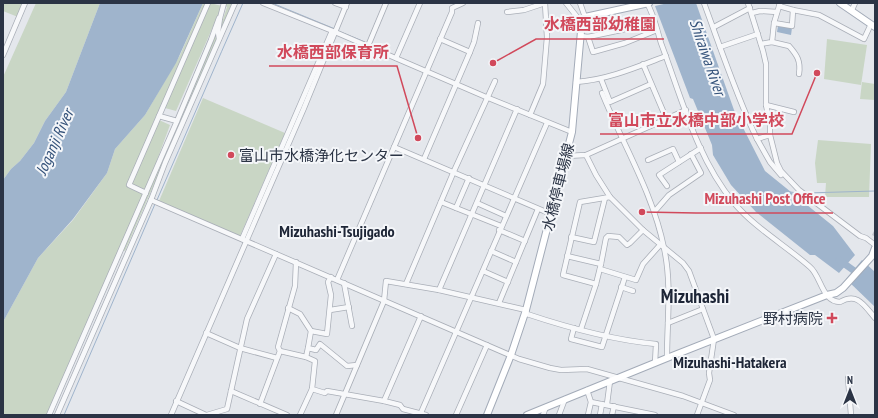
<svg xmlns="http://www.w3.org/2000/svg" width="878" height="418" font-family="'PT Sans Narrow','Noto Sans JP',sans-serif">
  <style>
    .green { fill: #c9d6c5 }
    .water { fill: #9fb4cc }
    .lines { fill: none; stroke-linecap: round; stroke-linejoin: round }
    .stream { stroke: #9fb4cc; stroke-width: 1 }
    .river { stroke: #9fb4cc; stroke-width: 7 }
    .minor-tunnel { stroke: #bfc3cb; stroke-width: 4.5; stroke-dasharray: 4.5 2; stroke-linecap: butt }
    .minor-casing { stroke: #a9aeb7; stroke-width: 6 }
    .major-casing { stroke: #a3abb8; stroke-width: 8 }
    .minor { stroke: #f7f8fa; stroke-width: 4.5 }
    .major { stroke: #fff; stroke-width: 6 }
    .poi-dot { fill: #d1495b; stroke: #f4f6f9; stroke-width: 1.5 }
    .labels { text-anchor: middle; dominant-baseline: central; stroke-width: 4; stroke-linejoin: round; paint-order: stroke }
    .poi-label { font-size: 15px; fill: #2b3445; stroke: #f4f6f9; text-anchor: start }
    .street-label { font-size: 15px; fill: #2b3445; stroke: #f4f6f9 }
    .water-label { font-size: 16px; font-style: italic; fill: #34527a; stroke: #f4f6f9 }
    .neighbourhood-label { font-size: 16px; font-weight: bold; fill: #1d2536; stroke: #f4f6f9 }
    .district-label { font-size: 19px; font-weight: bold; fill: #1d2536; stroke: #f4f6f9 }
    .leader { fill: none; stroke: #d1495b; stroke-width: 1.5 }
    .callout-dot { fill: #d1495b; stroke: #f4f6f9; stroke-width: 1.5 }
    .callout-label { font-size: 16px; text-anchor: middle; font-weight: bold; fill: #d1495b; stroke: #f4f6f9; stroke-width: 4; stroke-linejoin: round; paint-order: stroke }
  </style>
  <rect width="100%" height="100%" fill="#e4e7ec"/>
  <g class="green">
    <polygon points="3,3 23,3 18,17 3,11"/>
    <polygon points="36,3 100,3 66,92 45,121 34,143 20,161 11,169 3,180 3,77"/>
    <polygon points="203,3 207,3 164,99 156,116 127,186 144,194 47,415 3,415 3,322 38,258 73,220 107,173 115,149 145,115 180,55"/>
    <polygon points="210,3 222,6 176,111 165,108"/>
    <polygon points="220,3 232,3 220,33 222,22 227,7"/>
    <polygon points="218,24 216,42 125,251 123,250"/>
    <polygon points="827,39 867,45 861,85 824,79"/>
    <polygon points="862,82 875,84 875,100 860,99"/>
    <polygon points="203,98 285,133 240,236 159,201"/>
    <polygon points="159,120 170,125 146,190 132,184"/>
    <polygon points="818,140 871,144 869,197 825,197 826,183 817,183 815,163"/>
  </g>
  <g class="water">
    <polygon points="100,3 203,3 176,63 145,115 115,149 107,173 73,219 38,258 3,322 3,180 11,169 20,161 34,143 45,121 66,92"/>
    <polygon points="668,3 696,3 734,110 765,171 833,226 855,255 839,273 815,255 810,255 756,212 731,185 713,155 712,145 693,99 690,98 655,6"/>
    <polygon points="778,26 792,28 791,35 777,32"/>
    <polygon points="862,260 875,272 875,307 846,279"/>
  </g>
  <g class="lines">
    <g class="stream">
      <polyline points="272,3 335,29"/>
      <polyline points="338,31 365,42"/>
      <polyline points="790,192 798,193"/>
      <polyline points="806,193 875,191"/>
      <path d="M157 200C186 134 214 68 243 3"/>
      <polyline points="64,415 155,204"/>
    </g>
    <polyline class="river" points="839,260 860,275"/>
    <polyline class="minor-tunnel" points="873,233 875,234"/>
    <defs>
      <g id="minor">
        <polyline points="208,3 159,116 177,121 211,40 219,18 220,18 218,32 219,39"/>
        <polyline points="263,3 335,32 486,97 572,132"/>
        <polyline points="335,3 346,7"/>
        <polyline points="566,3 578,18 582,20"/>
        <polyline points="580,3 585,17"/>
        <path d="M647 3C654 15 657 30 661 43 681 96 697 159 734 203 755 228 785 245 810 267 821 276 822 302 840 302 857 292 864 305 875 318"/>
        <path d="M704 3C721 49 736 95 757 139L770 135"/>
        <polyline points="748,3 763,51 766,64 766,105 770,124 770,135 777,163 781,171 799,190 860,236 866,238 875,245"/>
        <polyline points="779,6 793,10"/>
        <polyline points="852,10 855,3"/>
        <polyline points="507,12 524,10 545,3"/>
        <polyline points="752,13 760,11 777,12"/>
        <polyline points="220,18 224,3"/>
        <polyline points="774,23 792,26 793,10 819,15 864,39 871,24"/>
        <polyline points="714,27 750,8"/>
        <polyline points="581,36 588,37 593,52 625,43 657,30"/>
        <polyline points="588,37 654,23"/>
        <polyline points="440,39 470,52 474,42 478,23"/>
        <path d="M772 42 789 46C797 55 801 61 799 74"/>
        <polyline points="761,44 772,42 774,23 780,3"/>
        <polyline points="368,46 386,3"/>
        <polyline points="720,47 758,34"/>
        <polyline points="3,55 25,3"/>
        <polyline points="396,58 420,3"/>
        <polyline points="643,64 666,118"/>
        <polyline points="601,79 610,102 651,84"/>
        <path d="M576 82C607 80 637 67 666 56"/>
        <path d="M602 93C623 145 653 193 664 248 672 284 667 321 667 358"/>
        <polyline points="766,105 794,112"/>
        <polyline points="530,115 543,84 547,37 545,3"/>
        <polyline points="757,139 770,162 781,175"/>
        <polyline points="394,147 551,214"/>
        <polyline points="586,155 596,175 610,197 643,230 683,263 689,271 714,339 709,373 710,380 697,415"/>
        <polyline points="566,156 586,155 686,110"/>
        <polyline points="424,159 470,52"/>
        <polyline points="648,160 673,149 679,162"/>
        <polyline points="667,186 659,175 701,148"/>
        <polyline points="146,193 129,185 159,116"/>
        <polyline points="151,200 519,359 550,368 561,370 587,369 683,396 734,415"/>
        <polyline points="441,202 501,226"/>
        <polyline points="477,203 506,216"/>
        <polyline points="456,208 469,178"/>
        <polyline points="655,211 669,195 701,173 691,154"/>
        <polyline points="499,230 525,241"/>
        <polyline points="571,237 594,242 605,198"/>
        <polyline points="242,239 332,31"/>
        <polyline points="491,251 516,262"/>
        <polyline points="567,256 601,264 596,284 581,329"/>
        <polyline points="601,264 606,238 608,236 619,237 627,245 630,243 643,230"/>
        <polyline points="600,269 636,280 643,264 660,245"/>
        <polyline points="483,271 508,282"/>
        <polyline points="337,280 452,12 452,8 463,3"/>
        <polyline points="344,283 352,326"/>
        <polyline points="406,284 454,171 495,81"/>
        <polyline points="596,284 563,275 580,202 610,197"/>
        <polyline points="621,287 633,291"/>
        <polyline points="439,290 517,109"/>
        <polyline points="499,303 538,209"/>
        <polyline points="288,308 300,314 311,331 308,348 316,350 320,344 347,366 357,365"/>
        <polyline points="330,310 349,307"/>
        <polyline points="668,323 703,309"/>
        <polyline points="574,328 571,339 602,347 625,277"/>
        <polyline points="311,331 327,334 331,295 328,282 331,277"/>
        <polyline points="206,333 240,348 277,358"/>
        <polyline points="280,351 306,357 308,348"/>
        <polyline points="306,357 315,361 312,389 325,393 327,391 384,401 400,405 403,409 426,415"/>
        <polyline points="848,378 851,415"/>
        <polyline points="587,390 591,402 588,415"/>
        <polyline points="231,391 287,415"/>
        <polyline points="176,401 206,415"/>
        <polyline points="384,401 421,316"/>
        <polyline points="591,402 655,415"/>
        <polyline points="260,404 280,351 278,347 295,286 296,262"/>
        <polyline points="607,404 610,381"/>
        <polyline points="49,415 177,121"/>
        <polyline points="57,415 151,200 165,163 235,3"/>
        <polyline points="171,415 304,108 347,3"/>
        <polyline points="207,415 227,409 247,319 276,254"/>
        <polyline points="300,415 312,389"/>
        <path d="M336 415 384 301 386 281 439 290 526 310 527 314C569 328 612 340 656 344L655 363"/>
        <polyline points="420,415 547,123"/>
        <polyline points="456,415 487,345"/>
        <polyline points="543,415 546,407"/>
        <polyline points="559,415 565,399"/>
        <polyline points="600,415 602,404"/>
        <polyline points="612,415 614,406"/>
      </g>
      <g id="major">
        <polyline points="840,3 875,27"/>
        <polyline points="487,415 511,355 526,310 572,132 582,20 585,17 649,3"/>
        <polyline points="527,415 667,358 827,295 836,293 843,288 872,256 875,248"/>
      </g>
    </defs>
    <use href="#minor" class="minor-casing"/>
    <use href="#major" class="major-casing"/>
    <use href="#minor" class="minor"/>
    <use href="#major" class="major"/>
  </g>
  <g class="poi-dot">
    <circle cx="231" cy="155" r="4"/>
    <path d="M830 312h4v4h4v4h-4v4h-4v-4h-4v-4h4z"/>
  </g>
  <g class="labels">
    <g class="poi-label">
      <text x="239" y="155">富山市水橋浄化センター</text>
      <text x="823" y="318" text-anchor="end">野村病院</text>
    </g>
    <g class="street-label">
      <text transform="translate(558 187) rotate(-76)">水橋停車場線</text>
    </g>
    <g class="water-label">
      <text transform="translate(708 57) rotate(71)">Shiraiwa River</text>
      <text transform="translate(54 142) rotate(-66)">Joganji River</text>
    </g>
    <g class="neighbourhood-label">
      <text x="337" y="231">Mizuhashi-Tsujigado</text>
      <text x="730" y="362">Mizuhashi-Hatakera</text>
    </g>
    <g class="district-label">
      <text x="695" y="296">Mizuhashi</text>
    </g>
  </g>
  <path class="leader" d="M493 63L536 39H664M418 138L397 66H269M817 73L792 134H600M642 212L696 213H833"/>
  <g class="callout-dot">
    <circle cx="493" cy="63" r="4"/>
    <circle cx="418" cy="138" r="4"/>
    <circle cx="817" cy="73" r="4"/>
    <circle cx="642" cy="212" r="4"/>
  </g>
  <g class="callout-label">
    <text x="600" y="30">水橋西部幼稚園</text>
    <text x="333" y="58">水橋西部保育所</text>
    <text x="696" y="126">富山市立水橋中部小学校</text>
    <text x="765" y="204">Mizuhashi Post Office</text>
  </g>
  <rect width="878" height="418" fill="none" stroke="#2b3445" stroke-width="8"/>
  <g transform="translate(850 390)" stroke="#f4f6f9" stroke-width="3" paint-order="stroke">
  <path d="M0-3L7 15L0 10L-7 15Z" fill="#2b3445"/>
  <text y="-6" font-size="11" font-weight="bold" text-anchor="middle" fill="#2b3445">N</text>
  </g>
</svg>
